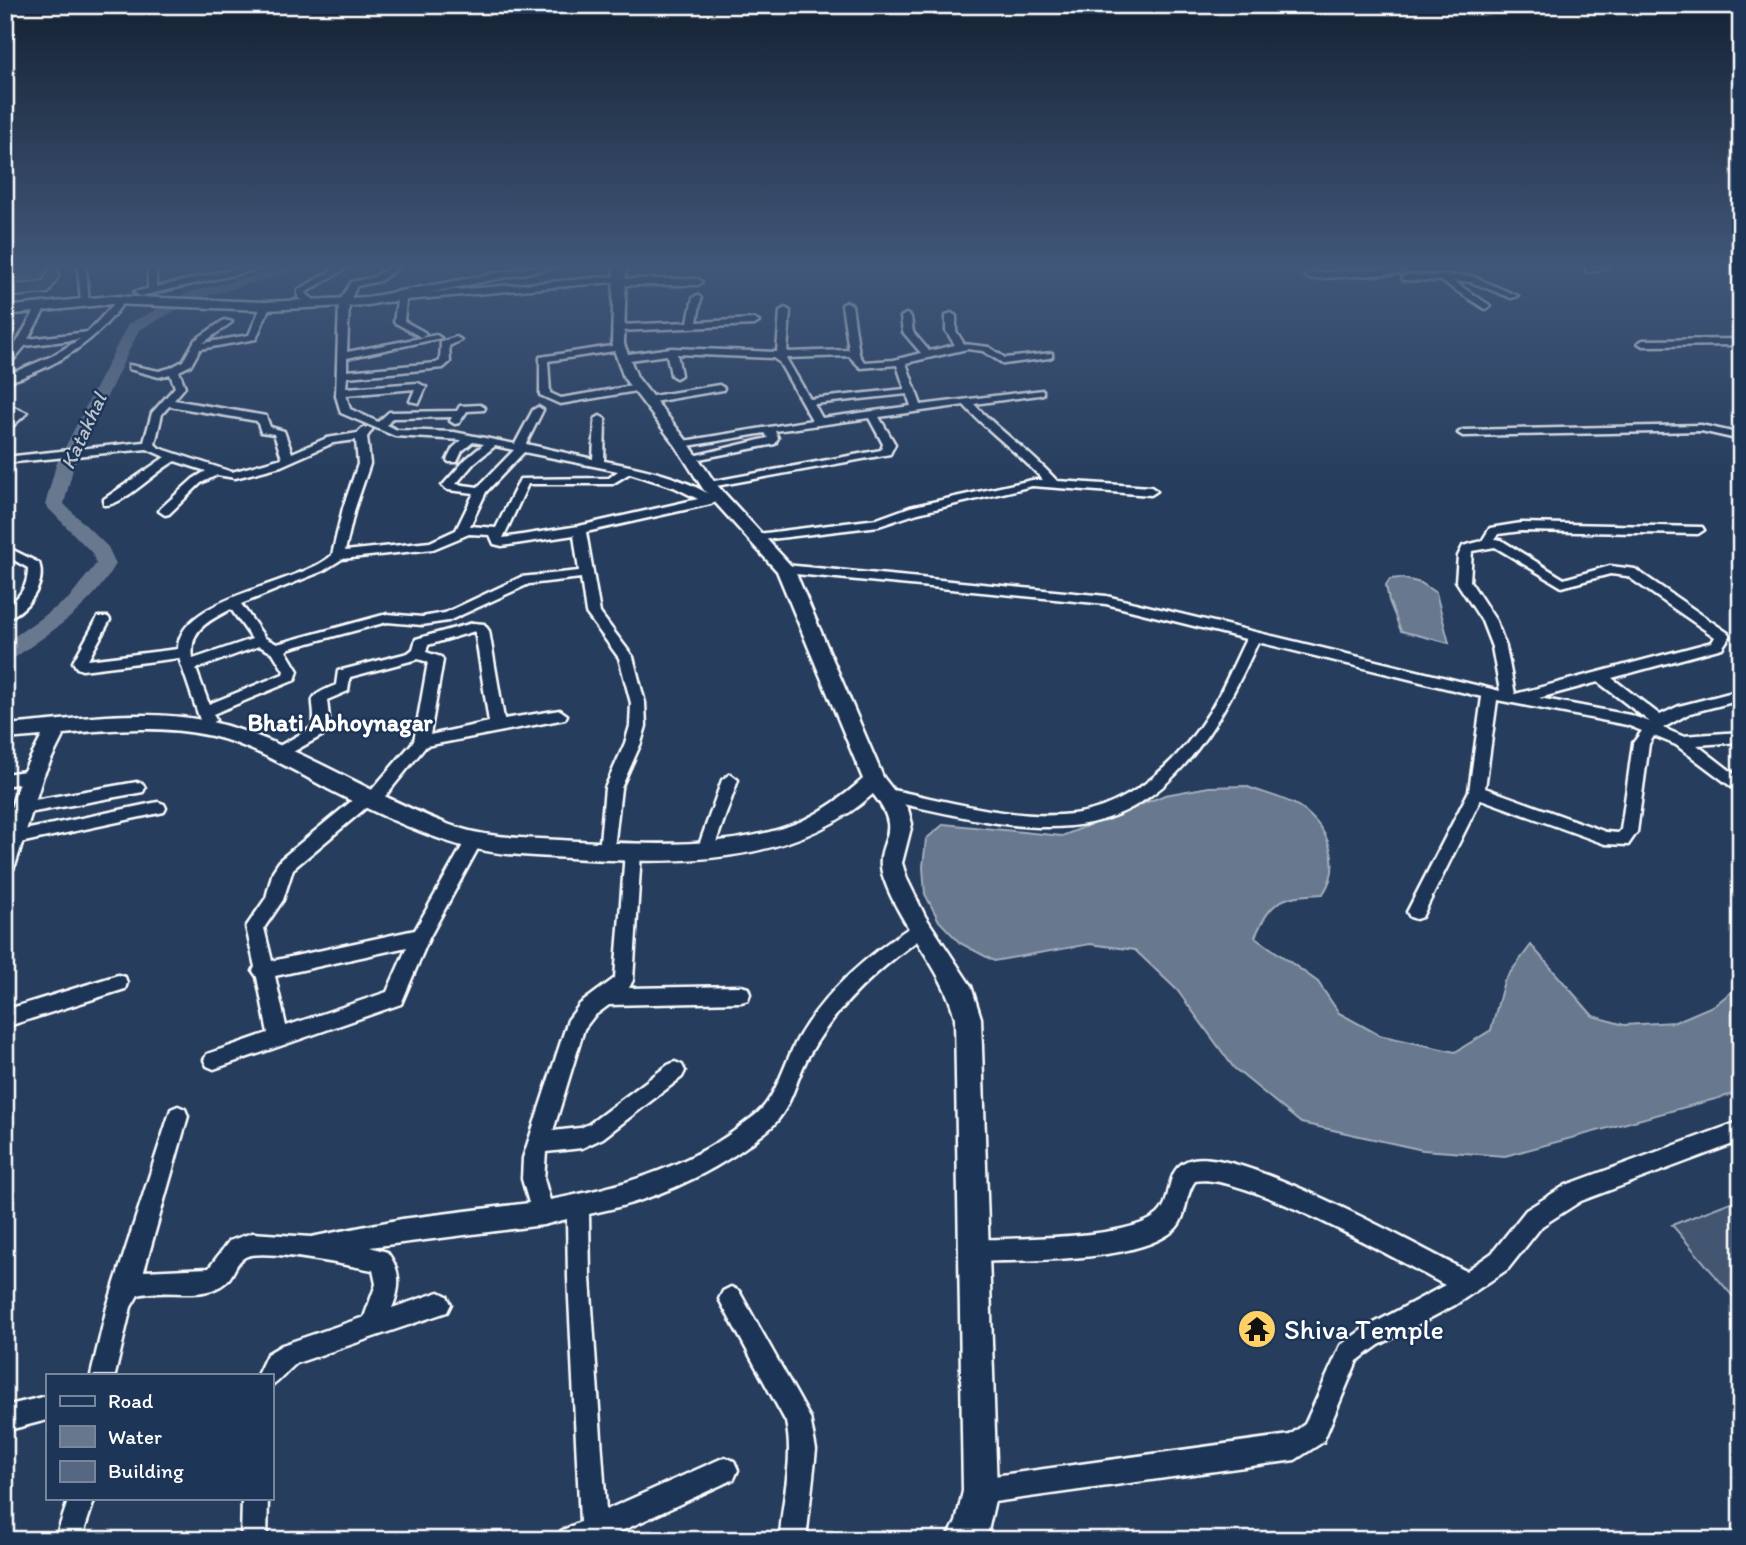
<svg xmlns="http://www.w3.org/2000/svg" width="1746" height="1545" font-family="Itim,sans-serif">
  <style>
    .green { fill: #425672; stroke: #a0aab8; stroke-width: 2 }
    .water { fill: #67788e; stroke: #a4aebb; stroke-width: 2 }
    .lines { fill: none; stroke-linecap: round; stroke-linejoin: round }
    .river { fill: #67788e; fill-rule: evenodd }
    .street-casing { stroke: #fff; stroke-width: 5 }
    .secondary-casing { stroke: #fff; stroke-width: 5 }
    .street { fill: #1d3557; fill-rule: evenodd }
    .secondary { fill: #1d3557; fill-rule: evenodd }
    .shaded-wall { fill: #3c485a; stroke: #fff; stroke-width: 2 }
    .building { fill: #556781; stroke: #fff; stroke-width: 2 }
    .labels { text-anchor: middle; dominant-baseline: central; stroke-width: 5; stroke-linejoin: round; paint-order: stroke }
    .far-water-label { font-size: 21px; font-style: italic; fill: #bbc2cc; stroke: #1d3557 }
    .neighbourhood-label { font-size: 24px; font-weight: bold; fill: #fff; stroke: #1d3557 }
    .near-poi-label { font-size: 28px; fill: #fff; stroke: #1d3557; text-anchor: start }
  </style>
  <rect width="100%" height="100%" fill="#263d5e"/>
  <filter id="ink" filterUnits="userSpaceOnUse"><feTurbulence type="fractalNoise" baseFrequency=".0143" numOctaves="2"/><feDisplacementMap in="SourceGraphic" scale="14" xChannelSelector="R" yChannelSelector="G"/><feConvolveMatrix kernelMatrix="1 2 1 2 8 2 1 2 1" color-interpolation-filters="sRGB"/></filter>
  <g filter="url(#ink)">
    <polygon class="green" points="1741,1198 1741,1306 1672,1225"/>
    <g class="water">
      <polygon points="1401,578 1421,583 1436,593 1449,643 1401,631 1389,601 1386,585 1390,579"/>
      <path d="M1245 786C1262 793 1287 798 1301 808 1329 829 1343 864 1323 894 1283 896 1272 898 1255 937L1318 982 1339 1013 1379 1035 1455 1052 1491 1030 1504 981 1531 945 1593 1016 1624 1025 1675 1022 1715 1005 1741 984V1092L1505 1156 1423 1150 1301 1123 1234 1068 1177 990 1135 950 1090 944 994 961 960 943 939 921 925 894 923 867 926 839 944 824 1062 836 1165 795 1209 787Z"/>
    </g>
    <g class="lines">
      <path class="river" d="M286 267H309L199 298 139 330 74 465 64 504 108 547 116 564C92 607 52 631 13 659L5 661V643L68 599 96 564 92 553 45 505 56 465 128 324 189 292Z"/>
      <defs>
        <g id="street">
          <polygon points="78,267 86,267 89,304 81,302"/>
          <polygon points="148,267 156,267 156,289 152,292 148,289"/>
          <polygon points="337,267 348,267 305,293 318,303 318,307 312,307 298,298 298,290"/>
          <path d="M389 267H399L380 281 357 286 349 302 347 352 436 335 441 338 347 358V371L436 363 440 361 441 342 456 337 461 340 449 346 450 362 443 368 347 377 346 388 418 383 426 387 419 403 410 401 415 389 346 395 350 409 378 422 389 412 457 411 460 406 480 405 485 408 484 410 467 411 459 423 455 424 450 421 452 417 392 418 387 425 397 430 454 432 515 444 533 410 538 407 543 410 526 444 593 459 595 419 600 416 605 419 604 461C641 468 687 477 717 500L711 504 586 532 600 613 633 657 645 703 646 726 641 743 621 788 613 857H601L599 852 605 788 625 743 630 726 631 703 619 658 586 613 581 578 529 584 448 621 422 625 387 622 290 648 286 651 298 671 295 680 213 714 216 720 208 725 200 720 179 658 82 670 77 668 73 662 98 617H108L110 620 88 660 178 649C178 596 300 585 332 555L343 508 358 464 356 440 333 443 281 466 235 478 217 475 201 483 169 514 165 515 159 511 161 508 193 479 206 471 175 461C157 470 122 507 104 505V499L165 457 147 449 5 463V457L144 442 152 413 175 387 170 374 159 377 129 369V365L159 371 170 368 183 361 195 340 224 320 232 322 203 343 249 335 262 304 270 306 256 339 200 349 191 365 179 371 185 387 174 400 266 416 270 427 284 431 292 453 327 438 358 433 363 428H371L372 430 367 437 370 464 355 508 345 551 430 542 456 530 474 493 448 490 442 486 466 459 484 444 473 442 462 451 457 462H449L447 460 453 448 462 440 395 436 341 413 336 396 339 302 351 282 374 277ZM169 406 257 421 261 432 274 434 282 458 232 472 159 448 155 444 162 414ZM495 446 514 450 478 487 456 484 474 463ZM524 452 618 471 609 478 520 479 496 528 470 526 486 492ZM630 473 674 487 698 499 579 526 503 538 528 484H612ZM469 534 490 535 494 544 502 546 574 535 579 571 521 577 445 613 422 617 387 614 277 644 265 638 241 604 323 571 342 559 433 549ZM231 609 252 639 193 659C189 629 207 622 231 609ZM259 646 273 653 284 671 283 674 209 704 196 669Z"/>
          <polygon points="1586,267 1610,267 1589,272 1586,271"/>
          <polygon points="1399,268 1403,271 1402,273 1309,279 1305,276 1309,273"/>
          <polygon points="1406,275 1472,276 1518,296 1511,298 1471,282 1453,281 1488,304 1490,306 1485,309 1441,281 1403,280 1402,278"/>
          <polygon points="618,276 622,279 698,279 702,282 698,285 617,285 613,282 406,300 404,321 424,332 426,334 421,337 394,322 397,301 386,302 381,299 386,296"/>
          <polygon points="697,295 701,298 697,322 754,319 759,322 754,325 619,331 614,328 619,325 688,322 693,298"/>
          <path d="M121 296 126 299C97 342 55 368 5 383V376L52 356 80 339 25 346 15 358 5 364V356L17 342 38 305 46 307 28 339 88 332Z"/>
          <path d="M847 302 852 305 859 354 864 362 894 360 921 353 903 332 901 317 906 314 911 317 913 332 929 351 955 345 946 331V316L951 313 956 316V331L964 344 989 347 1005 358 1052 353V357L1049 358 1004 364 983 351 967 349 906 363 921 405 1043 390V394L1039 395 974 404C1000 432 1031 452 1057 481L1151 487 1157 491 1151 495 1032 486 918 513 879 526 754 541 752 538 758 534 877 519 910 507 1032 480H1043C1019 453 989 433 964 405L879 417 895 444 890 454 705 488 703 486 709 482 881 450 883 444 869 418 775 431 778 438 775 444 689 461V457L768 438 765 433 682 447 676 444 678 442 812 420 779 362 773 358 677 354 681 375 676 378 671 375 667 355 622 361 617 358 622 355 671 348 777 352 780 311 785 308 790 311 787 352 849 350 842 305ZM849 356 861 368 897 365 905 389 810 399 786 358ZM907 394 911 406 822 418 814 404Z"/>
          <polygon points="1741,339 1741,345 1643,346 1638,343 1643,340"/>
          <polygon points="618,345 621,346 621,350 548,361 550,393 561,398 638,385 643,388 642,390 560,404 540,395 540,357"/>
          <polygon points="719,385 724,388 723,390 647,403 642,400 647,397"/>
          <polygon points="5,403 27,413 5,433 5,424 15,414 5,410"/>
          <polygon points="1701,425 1741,434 1741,440 1701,431 1463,436 1458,433 1463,430"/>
          <path d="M1521 523 1702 527 1704 530 1698 534 1521 531 1498 534 1495 539 1501 540 1564 579 1610 566 1635 569 1728 633 1730 636 1722 648 1612 678 1660 715 1679 706 1741 690V700L1690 713 1663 728 1682 736 1741 732V742L1697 745 1741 779V794L1676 745 1654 736 1649 744 1637 832 1628 845 1605 844 1481 799 1422 917 1416 919 1410 917 1407 912 1469 791 1482 697 1258 642C1221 722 1171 817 1071 826 1010 832 946 812 887 801L881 799 879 795 881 791 887 789C946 800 1012 821 1073 814 1131 807 1181 759 1210 711 1224 688 1234 663 1246 639L1106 604 785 573 779 569 785 565 1106 596 1500 691 1492 647 1482 621 1456 581 1458 556 1463 546 1482 541 1490 528ZM1495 547 1562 587 1610 574 1627 576 1715 637 1712 642 1515 694 1506 647 1496 621 1470 581 1472 551ZM1598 682 1650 722 1630 715 1539 698ZM1497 700 1627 725 1642 731 1633 743 1621 830 1618 833 1606 832 1485 788Z"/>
          <path d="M5 546 39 563C47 586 26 612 5 619V608C20 597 28 587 28 568L5 555Z"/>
          <path d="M473 623 484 624 489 631 504 719 560 710 567 715 565 719 426 746 378 805 368 806 293 869 283 900 264 928 272 961 415 930 468 836H480L482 841 429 938 401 1004 214 1069 207 1066 204 1060 207 1054 268 1033 257 977 253 971 255 967 246 927 266 898 273 871 281 859 360 794 369 793 414 741 428 662 418 659 350 677 348 691 327 700 329 718 325 734 282 758H272L269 754 272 750 313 727C318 697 300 700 336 685L338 671 408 653 413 649 416 639ZM475 631 489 722 430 735 443 660 441 657 426 652 428 645ZM407 947 387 992 286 1026 275 976Z"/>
          <polygon points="32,770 38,772 40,776 38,780 5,786 5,774"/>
          <polygon points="730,774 738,780 714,848 712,853 700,853 698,848 722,780"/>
          <polygon points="137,782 143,784 145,788 143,792 23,814 17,812 15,808 17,804 23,802"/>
          <polygon points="158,802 164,804 166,808 164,812 15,844 9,842 7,838 9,834 15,832"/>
          <path d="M633 845 639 847 641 852 633 980 629 988 741 986 748 988 750 994 748 1000 741 1002 609 1005 594 1016 584 1029 553 1131 580 1128 589 1124 668 1065 675 1062 682 1065 685 1071 682 1077 603 1138 582 1148 546 1152 544 1179 550 1200C617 1187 681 1170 737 1129 746 1121 758 1115 765 1105 780 1086 786 1059 798 1038 825 991 870 953 915 924L921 922 927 924 930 929 927 934C881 966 837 1005 809 1055 797 1076 793 1102 777 1121 771 1129 761 1135 753 1142 705 1178 648 1202 589 1214L590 1278 606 1510 725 1457 734 1461 738 1470 734 1479 602 1540H557L561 1531 580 1522 568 1278 567 1219 543 1225 370 1247 387 1252C401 1270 401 1287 392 1308L439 1292 447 1296 451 1304 447 1312 297 1363C287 1370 279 1383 271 1386V1375H257L267 1354 282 1345 364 1317 376 1284 373 1270C351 1266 261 1247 245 1257 231 1265 237 1281 212 1290 189 1297 162 1289 138 1295L131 1307 115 1375H91L107 1307 171 1109 178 1106 185 1109 188 1116 144 1271 209 1268 229 1241 252 1233 311 1237 402 1219 529 1203 522 1179 523 1158 568 1020 580 1004 615 978 625 852 627 847Z"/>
          <polygon points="118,975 125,977 127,983 125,989 5,1027 5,1010"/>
          <path d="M1741 1121V1141L1581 1201 1542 1226 1508 1269 1455 1305 1379 1345 1357 1361 1323 1442 1295 1460 980 1504 971 1500 967 1491 971 1482 980 1478 1290 1435 1305 1424 1341 1345 1363 1329 1445 1285C1397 1260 1241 1171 1195 1181 1184 1195 1188 1218 1174 1230 1136 1263 1021 1260 971 1262L963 1259 960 1251 963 1243 971 1240C1012 1238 1129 1240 1158 1214 1175 1199 1162 1166 1193 1159 1240 1148 1417 1245 1466 1271L1492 1253 1526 1210 1566 1185Z"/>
          <path d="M731 1287 739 1291 810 1418 816 1450 806 1540H780C781 1500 795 1462 786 1422L719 1299 723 1291Z"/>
          <polygon points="47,1396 47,1420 5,1431 5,1406"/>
          <polygon points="69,1498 95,1498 81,1540 55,1540"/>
          <polygon points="242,1498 268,1498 267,1540 241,1540"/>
        </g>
        <g id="secondary">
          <polygon points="244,267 268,267 140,296 134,292"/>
          <polygon points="530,267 556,267 368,305 265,310 111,304 5,315 5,307 111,296 265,302 368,297"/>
          <path d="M614 267H626L624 344 637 377 687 441 715 483 794 569 883 777 908 809 912 824 902 863 907 879 925 916 971 986 981 1018 997 1491 986 1540H946L956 1522 963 1491 955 1018C943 968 901 928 884 879 870 840 908 838 873 794 792 867 672 864 570 858 529 856 488 855 449 842 407 828 367 809 328 789 291 769 253 746 212 736 163 725 112 729 64 734L43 776 16 863 13 869 5 872V827L21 776 42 736 5 739V725C73 720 144 707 212 722 296 742 369 795 450 825 485 838 523 838 560 840 638 844 728 852 802 821 825 810 844 796 863 779L777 571 703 489 676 446 624 378 612 344Z"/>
        </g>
      </defs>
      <use href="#street" class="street-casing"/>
      <use href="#secondary" class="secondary-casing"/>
      <use href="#street" class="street"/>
      <use href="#secondary" class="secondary"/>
    </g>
    <polygon class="shaded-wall" points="51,267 56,267 60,276 49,294 5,298 5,285"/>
    <polygon class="building" points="14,267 51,267 42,281 5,285 5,268"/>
  </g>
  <linearGradient id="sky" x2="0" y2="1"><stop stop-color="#152234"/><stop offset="0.55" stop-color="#415779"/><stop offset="1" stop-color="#415779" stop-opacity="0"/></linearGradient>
  <rect width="1746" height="484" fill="url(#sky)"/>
  <defs>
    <symbol id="temple-disc" viewBox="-11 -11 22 22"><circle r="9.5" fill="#ffd166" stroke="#1d3557"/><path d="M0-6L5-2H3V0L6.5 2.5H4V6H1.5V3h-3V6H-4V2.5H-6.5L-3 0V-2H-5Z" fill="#111"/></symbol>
  </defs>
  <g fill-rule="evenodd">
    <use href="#temple-disc" x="1235" y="1307" width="44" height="44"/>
  </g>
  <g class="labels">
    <g class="far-water-label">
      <text transform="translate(83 431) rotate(-65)">Katakhal</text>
    </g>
    <g class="neighbourhood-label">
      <text x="340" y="722">Bhati Abhoynagar</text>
    </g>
    <g class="near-poi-label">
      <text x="1284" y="1329">Shiva Temple</text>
    </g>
  </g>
  <rect width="1746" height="1545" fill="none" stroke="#1d3557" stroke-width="28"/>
  <rect x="14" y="14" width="1718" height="1517" fill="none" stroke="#fff" stroke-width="2.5" filter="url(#ink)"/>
  <rect x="46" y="1374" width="228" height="126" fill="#1d3557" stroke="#77869a" stroke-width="2"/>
  <rect x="60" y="1396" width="35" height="10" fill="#1d3557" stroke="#77869a" stroke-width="2"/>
  <text x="108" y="1408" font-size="21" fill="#ffffff">Road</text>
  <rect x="60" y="1426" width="35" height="21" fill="#67788e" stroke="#77869a" stroke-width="2"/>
  <text x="108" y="1444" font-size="21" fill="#ffffff">Water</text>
  <rect x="60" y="1461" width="35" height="21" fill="#556781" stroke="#77869a" stroke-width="2"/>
  <text x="108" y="1478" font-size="21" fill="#ffffff">Building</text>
</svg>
